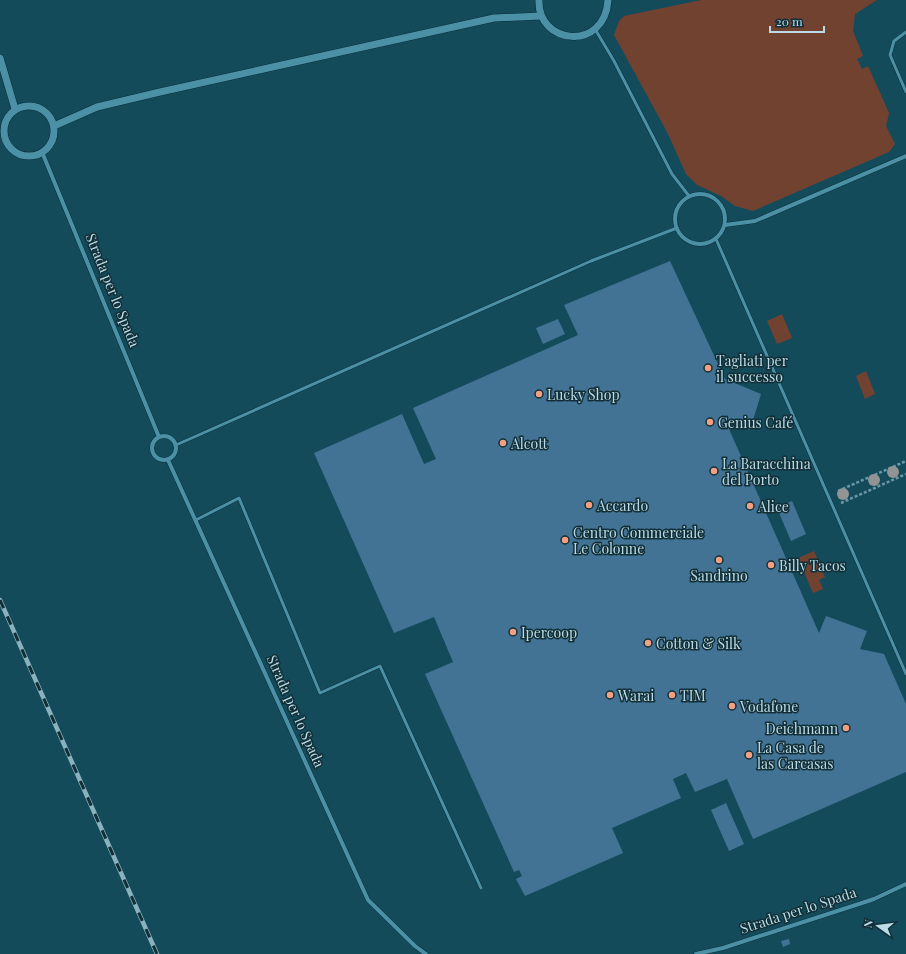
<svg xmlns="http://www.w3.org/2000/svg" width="906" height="954" font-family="'Playfair Display',serif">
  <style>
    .green { fill: #724231 }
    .building { fill: #427395 }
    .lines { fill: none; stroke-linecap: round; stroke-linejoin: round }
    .service-casing { stroke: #092f3a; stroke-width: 4 }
    .minor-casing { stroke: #092f3a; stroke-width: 5 }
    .tertiary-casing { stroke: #092f3a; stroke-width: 8 }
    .path { stroke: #6c97a5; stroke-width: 2.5; stroke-dasharray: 3 2; stroke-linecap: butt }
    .service { stroke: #4c90a6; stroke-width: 3 }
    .minor { stroke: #4c90a6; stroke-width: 4 }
    .tertiary { stroke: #4c90a6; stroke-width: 7 }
    .rail-casing { stroke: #8ab2be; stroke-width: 4.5 }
    .rail { stroke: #122f37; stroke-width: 3; stroke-dasharray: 9; stroke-linecap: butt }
    .tree { fill: #919494 }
    .poi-dot { fill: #f3a082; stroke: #122f37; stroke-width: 1.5 }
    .labels { text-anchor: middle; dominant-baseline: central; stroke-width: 3; stroke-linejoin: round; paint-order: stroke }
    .street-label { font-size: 14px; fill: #bbdce7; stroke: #122f37 }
    .poi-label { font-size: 14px; fill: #bbdce7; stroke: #122f37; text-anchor: start }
  </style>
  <rect width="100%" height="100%" fill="#144b5b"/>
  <g class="green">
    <polygon points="701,0 877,0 855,14 853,31 863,56 857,59 862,69 868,66 889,113 886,126 895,144 889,152 753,211 735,206 721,196 697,185 686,174 667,132 614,35 619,21 624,16"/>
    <polygon points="782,314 792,338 777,344 767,321"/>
    <polygon points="866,371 875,394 865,399 856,376"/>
    <polygon points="814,551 825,577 819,580 823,589 813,593 798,558"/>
  </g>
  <g class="building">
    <polygon points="670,261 725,379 761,394 750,430 725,420 819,633 826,616 867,631 860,649 884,654 906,704 906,772 753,839 727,779 695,792 686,773 673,779 681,798 612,828 623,853 525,896 516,879 522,876 519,870 514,872 425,674 453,662 434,617 394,633 314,453 402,414 424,464 436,459 413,408 578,335 564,305"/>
    <polygon points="558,319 565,334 543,344 536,328"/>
    <polygon points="792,501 806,534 791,541 777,508"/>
    <polygon points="726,803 744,844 729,851 711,810"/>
    <polygon points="789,939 790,944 783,947 781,941"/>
  </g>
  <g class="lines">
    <defs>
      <g id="service">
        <polyline points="595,29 614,61 672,174 689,196"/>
        <polyline points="906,32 894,41 890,55 906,92"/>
        <polyline points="716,239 906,674"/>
        <polyline points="176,445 591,261 677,228"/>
        <polyline points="196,520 239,498 320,693 380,666 481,888"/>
      </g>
      <g id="minor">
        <polyline points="42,152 159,437"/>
        <circle cx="700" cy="219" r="25"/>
        <polyline points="725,225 755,221 906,156"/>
        <circle cx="164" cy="448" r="12"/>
        <polyline points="168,460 368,900 415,946 426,954"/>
        <polyline points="696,954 723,948 862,903 874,899 906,884"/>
      </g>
      <g id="tertiary">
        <path d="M539 0C537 45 605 52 608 0"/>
        <polyline points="0,58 15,109"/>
        <circle cx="29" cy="131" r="25"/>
        <polyline points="54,126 97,107 160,92 494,18 541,16"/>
      </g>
    </defs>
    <use href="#service" class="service-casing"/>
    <use href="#minor" class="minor-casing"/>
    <use href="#tertiary" class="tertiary-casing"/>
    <g class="path">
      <polyline points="838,491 906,461"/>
      <polyline points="841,503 906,474"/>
    </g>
    <use href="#service" class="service"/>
    <use href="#minor" class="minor"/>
    <use href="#tertiary" class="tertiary"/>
    <defs>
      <polyline id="rail" points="0,600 157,954"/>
    </defs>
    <use href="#rail" class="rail-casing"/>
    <use href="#rail" class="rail"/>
  </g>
  <g class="tree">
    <circle cx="893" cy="472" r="6"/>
    <circle cx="874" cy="480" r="6"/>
    <circle cx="843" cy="494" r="6"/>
  </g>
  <g class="poi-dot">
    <circle cx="708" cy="368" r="4"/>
    <circle cx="539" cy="394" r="4"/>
    <circle cx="710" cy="422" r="4"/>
    <circle cx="503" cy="443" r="4"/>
    <circle cx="714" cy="471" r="4"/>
    <circle cx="589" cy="505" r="4"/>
    <circle cx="750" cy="506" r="4"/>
    <circle cx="565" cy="540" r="4"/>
    <circle cx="719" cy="560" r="4"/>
    <circle cx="771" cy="565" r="4"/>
    <circle cx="513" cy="632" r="4"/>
    <circle cx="648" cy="643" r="4"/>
    <circle cx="610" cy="695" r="4"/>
    <circle cx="672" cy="695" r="4"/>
    <circle cx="732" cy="706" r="4"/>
    <circle cx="846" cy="728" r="4"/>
    <circle cx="749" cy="755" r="4"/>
  </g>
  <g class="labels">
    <g class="street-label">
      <text transform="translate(113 290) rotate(68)">Strada per lo Spada</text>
      <text transform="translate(296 711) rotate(66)">Strada per lo Spada</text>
      <text transform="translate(798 910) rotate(-18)">Strada per lo Spada</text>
    </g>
    <g class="poi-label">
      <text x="716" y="360">Tagliati per<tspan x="716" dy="16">il successo</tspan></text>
      <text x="547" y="394">Lucky Shop</text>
      <text x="718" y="422">Genius Café</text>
      <text x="511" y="443">Alcott</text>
      <text x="722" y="463">La Baracchina<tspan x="722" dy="16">del Porto</tspan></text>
      <text x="597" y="505">Accardo</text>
      <text x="758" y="506">Alice</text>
      <text x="573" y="532">Centro Commerciale<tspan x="573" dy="16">Le Colonne</tspan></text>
      <text x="779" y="565">Billy Tacos</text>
      <text x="719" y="575" text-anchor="middle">Sandrino</text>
      <text x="521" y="632">Ipercoop</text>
      <text x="656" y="643">Cotton &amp; Silk</text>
      <text x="618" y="695">Warai</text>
      <text x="680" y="695">TIM</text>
      <text x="740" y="706">Vodafone</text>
      <text x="838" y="728" text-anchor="end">Deichmann</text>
      <text x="757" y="747">La Casa de<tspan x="757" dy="16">las Carcasas</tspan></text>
    </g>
  </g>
  <g transform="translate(878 926) rotate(284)" stroke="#122f37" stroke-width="3" paint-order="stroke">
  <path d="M0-3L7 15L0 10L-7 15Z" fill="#bbdce7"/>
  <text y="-6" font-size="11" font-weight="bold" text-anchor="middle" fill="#bbdce7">N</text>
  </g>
  <path d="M770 26v6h54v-6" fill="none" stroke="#bbdce7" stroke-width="2"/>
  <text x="776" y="26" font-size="12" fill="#bbdce7" stroke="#122f37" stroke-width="3" paint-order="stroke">20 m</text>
</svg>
